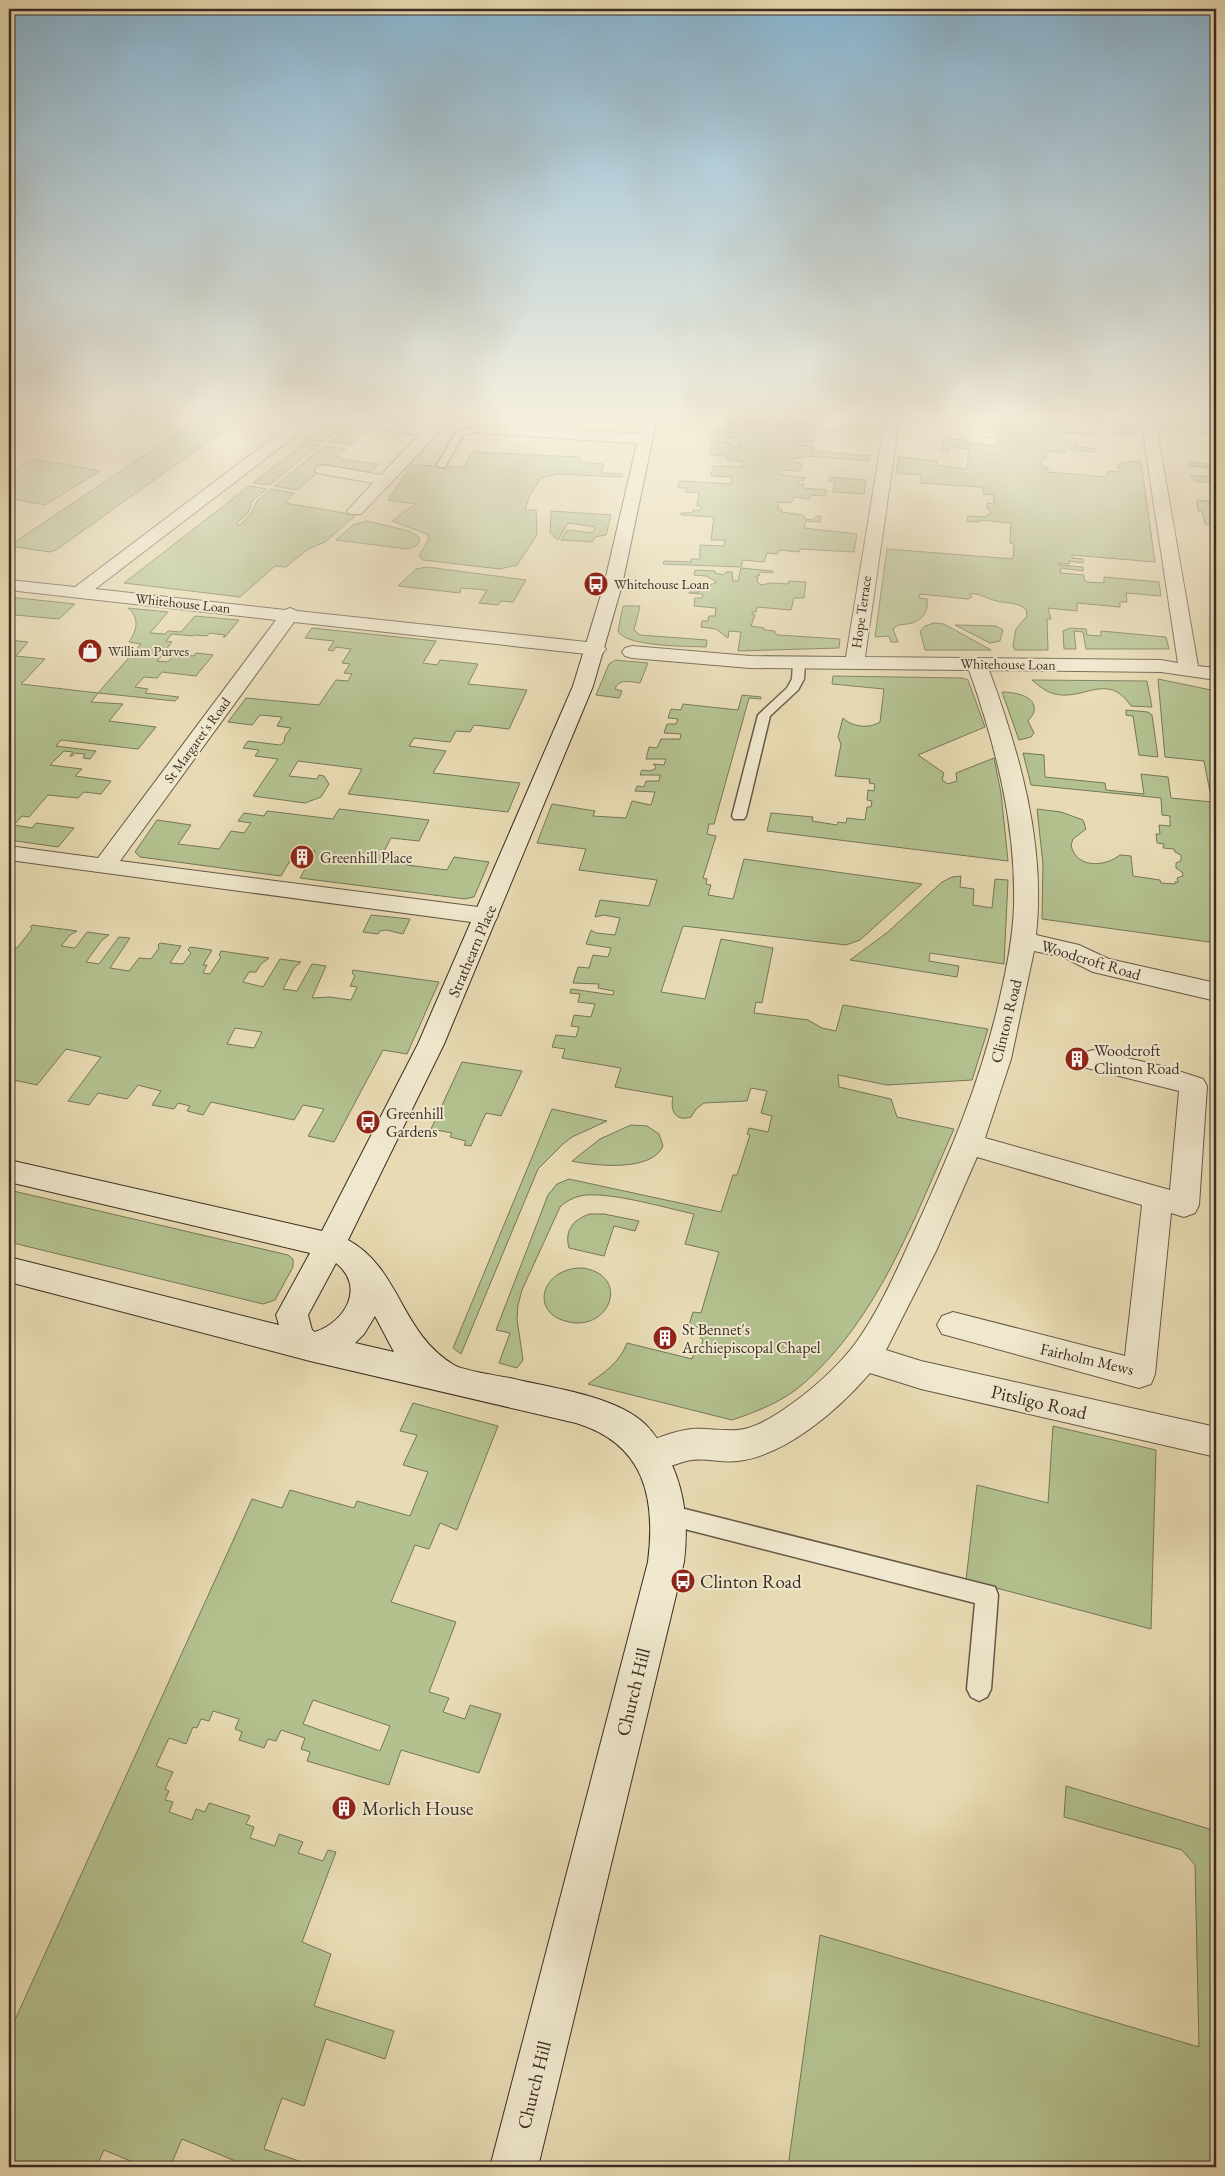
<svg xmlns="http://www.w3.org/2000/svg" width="1225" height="2176" font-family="'EB Garamond',serif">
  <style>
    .green { fill: #b3c18f; stroke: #76765a; fill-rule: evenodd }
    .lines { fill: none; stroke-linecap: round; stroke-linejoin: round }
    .lane-casing { stroke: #665848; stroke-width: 3 }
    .street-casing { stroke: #665848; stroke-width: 2 }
    .secondary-casing { stroke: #3a2c24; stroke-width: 2 }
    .lane { fill: #f0e8ce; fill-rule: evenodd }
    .street { fill: #f0e8ce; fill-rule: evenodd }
    .secondary { fill: #f0e8ce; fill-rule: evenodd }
    .labels { text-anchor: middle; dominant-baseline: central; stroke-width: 4; stroke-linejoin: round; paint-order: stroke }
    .far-poi-label { font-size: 14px; fill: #3a2c24; stroke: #f0e8ce; text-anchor: start }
    .far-street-label { font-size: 14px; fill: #3a2c24; stroke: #f0e8ce }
    .poi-label { font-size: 16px; fill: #3a2c24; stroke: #f0e8ce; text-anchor: start }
    .street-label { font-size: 16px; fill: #3a2c24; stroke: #f0e8ce }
    .near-street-label { font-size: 19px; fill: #3a2c24; stroke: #f0e8ce }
    .near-poi-label { font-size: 19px; fill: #3a2c24; stroke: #f0e8ce; text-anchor: start }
  </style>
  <rect width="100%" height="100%" fill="#e8dbb3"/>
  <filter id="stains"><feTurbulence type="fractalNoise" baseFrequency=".004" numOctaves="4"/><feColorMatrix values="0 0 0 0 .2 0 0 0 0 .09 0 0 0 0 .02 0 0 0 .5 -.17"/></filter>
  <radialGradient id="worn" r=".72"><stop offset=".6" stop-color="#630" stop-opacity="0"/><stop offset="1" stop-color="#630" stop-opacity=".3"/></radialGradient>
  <g class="green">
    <polygon points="165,413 248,413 238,421 231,419 228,421 235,422 224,431 217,429 211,433 220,433 56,550 50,552 9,546 192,423 163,418 165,416 162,415"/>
    <polygon points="691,413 810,415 810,417 795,416 793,421 823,423 822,430 842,432 841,437 816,437 814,442 799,441 798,445 813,446 812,451 870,456 869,461 807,456 792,459 791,461 802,464 800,471 782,470 778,474 805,478 804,481 799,481 798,484 804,484 803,488 827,490 825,496 811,495 810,499 794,497 791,503 779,502 778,509 782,510 781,512 803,515 805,519 812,520 817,516 821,516 820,522 806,521 804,528 857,534 854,552 800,549 799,552 779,550 778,554 767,553 764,562 743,560 741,567 663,564 664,561 691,562 691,559 700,559 700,545 724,546 725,540 711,540 714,517 681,515 681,513 692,513 693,510 701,510 701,506 697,506 699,493 686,492 687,488 678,488 679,481 731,484 732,477 711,476 713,466 743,467 744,462 727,460 727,456 710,455 712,441 731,443 731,446 739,447 740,438 717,437 717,434 714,432 728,430 728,422 741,422 741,418 690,416"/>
    <path d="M949 413H1063L1062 421 1048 420 1047 424 1062 426 1063 432 1094 434 1062 433V441L1076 442V447L1096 449V452L1065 449V453L1046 451V459H1042V466L1047 467 1048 472 1107 477V471L1118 472V465C1125 460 1133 462 1141 462L1155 562 1072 555V558L1083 559V563L1069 561V564L1059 563V565L1083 567V571L1061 568 1060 573 1084 575V579L1087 582 1104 583V577L1159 582 1161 596 1126 593 1127 602H1120V607L1077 603V611L1048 608 1051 619H1047L1048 650H1015L1013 646 1016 629 1027 616 1026 609C1015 601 1005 604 993 600 984 597 979 593 969 594L972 597 968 599 920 594 919 598 927 599C929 619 915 624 898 625L893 629 898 642H891L889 636 875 637 887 549 1013 559 1014 544 1010 543 1011 523 980 520V522L967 521 968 516 986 517V515H990V510L987 509V503L994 504V495L983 494V488L980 487 920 483 921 475 896 473 899 457 937 461 936 465 967 469 969 449 950 447 949 451 941 453 943 442H946V439L967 440V443L998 446V438L982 437V432H978L982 420 949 415Z"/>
    <polygon points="1074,413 1104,413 1106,415 1107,425 1093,424 1092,419 1080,418"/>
    <polygon points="1183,413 1216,413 1216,435 1162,429 1159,417"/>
    <polygon points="1120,415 1135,415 1137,435 1112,433 1114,418"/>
    <polygon points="331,422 346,424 323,442 307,440"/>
    <polygon points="345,430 365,432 354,439 356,440 351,445 330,442"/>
    <polygon points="304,443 319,445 269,485 253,483"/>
    <polygon points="324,446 346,449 338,456 340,457 339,459 378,464 370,472 322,464 314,471 318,472 297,490 275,486"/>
    <polygon points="472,452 580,457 579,462 604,464 601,473 623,474 622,477 558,474 541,478 530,495 525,510 536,510 537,535 517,565 500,569 423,560 419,556 429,539 427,534 392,521 415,504 388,500 412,465 464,467"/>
    <polygon points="34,459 100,471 45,505 9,498 9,473"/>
    <polygon points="1188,462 1216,465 1216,483 1194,481 1191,475 1211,477 1209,468 1190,466"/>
    <polygon points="830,477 866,480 864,494 833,492 835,482 829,481"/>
    <polygon points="249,486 267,489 252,501 248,513 236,524 240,525 251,514 257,501 271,489 294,493 285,503 356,515 325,542 308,549 286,567 275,566 240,597 124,583"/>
    <polygon points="1197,500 1216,502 1216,525 1205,524 1202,511 1198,511"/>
    <polygon points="551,511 611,515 606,535 595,537 592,542 561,540 567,530 592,533 596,527 568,523 558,540 550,533"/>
    <polygon points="367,521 409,531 418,536 420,541 416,546 407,549 336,540 353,525"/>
    <polygon points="427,567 526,580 513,602 501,601 498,605 479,603 487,590 461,588 460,593 398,586 416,569"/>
    <polygon points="741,568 773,571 773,573 760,572 759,576 756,576 756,578 758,578 757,582 761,585 771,583 788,584 789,581 806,582 804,598 794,598 791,610 757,607 756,612 752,612 752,614 755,615 751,626 764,628 764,630 775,631 775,633 778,635 840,639 839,648 738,651 741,632 729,631 728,638 716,629 701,627 702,621 708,621 709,616 715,616 716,608 694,606 695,598 702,598 703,594 689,593 689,592 699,592 700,583 708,586 717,582 706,576 694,575 695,570 715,571 715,573 723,575 726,572 732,572 733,581 738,581"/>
    <polygon points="9,597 75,604 59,619 15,615 9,618"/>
    <path d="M623 606H640L634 630 640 635 707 640 706 647C688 646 625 647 618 631Z"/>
    <path d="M128 608 168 612 150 633 165 634 168 631 181 632 195 616 239 620 225 637H223L225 635 210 633 207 636 195 635 193 636 172 634 166 641 172 642 157 661 168 662 175 654 194 656 196 653 213 655 196 676 162 672 157 678 144 677 135 687 148 689 145 693 179 697 175 701 98 693 91 702 123 704 109 721 156 727 138 749 61 740 56 746 96 751 90 759 83 758 85 754 75 753 72 756H70L73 752 64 751 50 765 82 769 75 776 111 781 101 794 84 792 78 798 48 795 29 817 22 816 14 825 32 828 36 823 74 828 58 847 9 840V640L28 642 16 656 45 659 21 684 98 693 141 644 129 642C137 630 140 618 128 608Z"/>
    <polygon points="934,623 944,624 991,650 925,650 920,631 925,626"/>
    <polygon points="955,625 996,626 1003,630 1000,641 990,643"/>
    <polygon points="312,628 436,641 423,663 437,665 440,660 478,664 468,684 527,690 509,729 474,725 470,732 456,731 450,742 414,738 409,746 446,751 433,773 520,783 508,812 348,794 362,769 298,761 289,776 317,779 319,775 324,776 329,784 321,797 305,803 253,796 278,759 255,756 259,750 243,748 248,741 280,745 284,742 285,736 291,728 277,726 282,717 260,715 252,725 228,722 246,698 319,705 336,680 348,681 352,674 344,673 350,664 342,663 351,649 336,647 333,651 328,650 334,641 305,638"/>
    <polygon points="1070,628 1086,629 1087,635 1101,636 1101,631 1166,637 1169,649 1086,649 1083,632 1074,631 1076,649 1064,649 1063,631"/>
    <path d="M615 660 648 663 640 683C630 682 619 678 615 689L622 691 619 698 596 695 609 664Z"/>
    <path d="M833 676 962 678 968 680 985 727 918 755 944 773 942 780 948 784 957 781 956 773 994 758 1001 793 1008 861 767 831 771 813 813 817 812 821 837 825 838 822 846 823 847 818 865 820 867 807H871L872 801 867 800 868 790 874 791 875 784 869 783 870 779 835 776 841 744 838 737 843 718C852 727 869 729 880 722L884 689 832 684Z"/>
    <path d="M1158 679 1216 691V943L1042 919 1043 864 1037 809 1061 812 1083 820 1086 829 1073 839 1071 845C1076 869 1105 867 1120 855L1131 856 1133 876 1160 880 1161 883 1175 884V882H1178L1177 878 1183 876 1182 872 1176 868V863L1181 861V855L1175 852 1174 849 1163 848 1164 844 1157 843 1156 834H1160L1159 825 1170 826V816L1162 815 1161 798 1031 785 1023 753 1044 755 1045 777 1105 783 1106 790 1144 794 1141 774 1168 777 1171 798 1212 802 1204 761 1165 757Z"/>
    <path d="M1032 680 1147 681 1152 707 1131 706C1108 671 1084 701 1055 694 1046 692 1039 686 1032 680Z"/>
    <path d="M1002 692C1012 692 1037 695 1034 711 1034 714 1030 718 1028 721L1034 733 1031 737 1019 740Z"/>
    <path d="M742 695 761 697V699L749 698 714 824H709L707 834 716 836 703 878 707 879 706 884 711 885 708 895 733 899 744 859 922 884 860 940 846 945 683 926 661 992 705 999 721 939 773 948 762 1003 756 1002 754 1013 808 1020 822 1028 836 1031 843 1005 988 1029 972 1080 887 1085 838 1075 839 1087 891 1099 897 1117 954 1129C914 1218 879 1318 803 1384 784 1401 756 1412 732 1420L588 1384C604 1373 620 1362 627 1343L692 1359 695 1351 700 1349 703 1340 699 1336 701 1328 689 1325 693 1312 701 1313 719 1252 685 1244 694 1214C666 1208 605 1190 580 1196 572 1198 565 1202 560 1207L522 1290 518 1305 517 1319 523 1360 517 1368 499 1363 510 1333 496 1330 548 1195 557 1184 569 1179 721 1212 733 1175H737L750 1135 747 1134 749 1128 768 1132 772 1116 761 1113 767 1091 751 1088 747 1101 704 1103 696 1109 691 1117C675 1122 670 1110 673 1097L615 1087 621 1068 562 1058 565 1049 552 1047 556 1035 576 1037 579 1027 571 1026 574 1015 591 1017 595 1004 578 1002 580 994 570 993 571 989 613 995 614 991 598 988 599 984 573 983 578 967 589 968 593 955 608 957 611 948 586 944 591 930 596 933 615 935 620 918 604 915 595 917 600 900 649 906 657 880 579 870 586 849 537 843 552 804 595 811 593 816 626 818 632 801 651 805 655 792 635 791 637 786 644 787 646 781H659L660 775H640L642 770 650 771 655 769 656 767 653 764 664 765 666 759H646L649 747 657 748 661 739H680L681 734 664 733 667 724H676L678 719 668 718 671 709 681 710 683 704 738 710Z"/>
    <polygon points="1126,710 1148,712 1152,715 1158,757 1139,755 1133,716 1126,715"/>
    <polygon points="339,809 429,820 419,841 391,838 383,853 411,857 407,865 447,870 454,857 489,862 474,897 465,899 300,878 315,851 297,849 281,876 140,857 135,852 157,820 191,825 178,844 219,849 231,831 244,833 251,823 238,821 244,813 264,816 267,811 333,819"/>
    <polygon points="961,876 960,887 974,889 973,905 992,908 995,879 1008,880 1004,964 930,953 929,961 959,966 957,977 850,960 888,932 942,882 952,877"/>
    <polygon points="371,915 410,919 403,934 386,930 380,931 378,934 363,932"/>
    <path d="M32 925 77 931 70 935 61 946 75 948 87 932 109 935 102 940 86 962 99 964 119 937 130 938 110 968 129 971 139 958 151 959 159 948 158 945 160 943 181 946 170 963 183 964 191 953 188 950 190 947 212 950 203 965H207L203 973 210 974 221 957 219 955 221 951 269 958 261 964 256 972H249L243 982 263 987 280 959 301 962 294 968 283 989 297 991 312 964 326 966 312 998 330 997 351 1000 357 987 350 986 355 976 352 973 353 970 439 982 407 1054 383 1050 334 1142 308 1136 324 1109 303 1105 294 1120 211 1102 203 1115 187 1111 190 1106 178 1103 174 1109 152 1105 161 1091 138 1085 127 1099 98 1093 89 1105 68 1101 101 1057 66 1049 37 1085 9 1079V947L17 948 32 929 30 927ZM235 1028 262 1032 254 1048 227 1044Z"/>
    <polygon points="462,1062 522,1071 501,1116 486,1113 471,1146 464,1145 466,1141 450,1137 452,1133 431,1129"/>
    <polygon points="552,1109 607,1121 572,1137 563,1144 538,1169 461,1354 453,1348"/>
    <path d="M631 1125 647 1126 659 1134 663 1146C652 1172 595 1166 572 1161L600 1139Z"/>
    <polygon points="9,1190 288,1255 293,1259 293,1267 275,1300 263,1304 9,1242"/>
    <path d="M590 1214H604L639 1221 635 1231 614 1226 604 1256 569 1248C564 1230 574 1219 590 1214Z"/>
    <path d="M583 1268C631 1276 610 1331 569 1322 528 1314 541 1267 583 1268Z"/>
    <path d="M413 1403 498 1426 457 1530 440 1523 429 1549 415 1545 391 1602 456 1622 429 1692 449 1698 443 1712 465 1719 470 1705 501 1714 479 1773 401 1750 389 1785 307 1761 310 1752 301 1749 305 1738 281 1730 276 1741 268 1739 264 1748 239 1740 242 1732 235 1729 239 1719 213 1711 209 1721 201 1719 197 1728 193 1727 186 1744 169 1738 156 1766 173 1772 165 1789 169 1791 165 1800 173 1802 169 1812 192 1820 196 1809 205 1812 209 1803 250 1816 246 1824 254 1827 250 1838 275 1846 279 1834 303 1842 298 1853 323 1861 328 1850 336 1852 302 1942 331 1954 314 2006 394 2031 385 2059 326 2039 304 2106 282 2098 264 2149 302 2162 300 2167H250L182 2139 170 2167H145L104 2150 96 2167H9V2033L252 1499 282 1508 290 1490 354 1508 357 1501 410 1516 428 1472 403 1465 417 1435 400 1431ZM313 1700 390 1726 380 1751 303 1724Z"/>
    <polygon points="1053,1426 1156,1450 1151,1629 966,1580 977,1485 1048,1503"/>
    <polygon points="1066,1786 1216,1831 1216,2167 788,2167 820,1935 1199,2047 1195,1865 1182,1850 1064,1817"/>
  </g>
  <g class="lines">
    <defs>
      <g id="lane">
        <polygon points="403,413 412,414 395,429 389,429 389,425"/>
        <polygon points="480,413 489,413 480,431 463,435 445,467 439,467 437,465 457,431 474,427"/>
        <polygon points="799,660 805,663 804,679 798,690 770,716 746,816 744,819 734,819 732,816 758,715 787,688 792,679 793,663"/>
        <polygon points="669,1505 995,1587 998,1595 991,1689 987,1697 979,1701 971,1697 967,1689 975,1603 669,1525 662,1522 658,1515 662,1508"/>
      </g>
      <g id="street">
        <polygon points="306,413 332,413 426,427 443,413 460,413 435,435 428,444 361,514 349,514 347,511 373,483 317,473 315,470 317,467 323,465 381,475 419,435 316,420 95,589 285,610 290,608 297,611 596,643 603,645 606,649 603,653 596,655 294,622 120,861 486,908 495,911 498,916 495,921 486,924 9,860 9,846 98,858 276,620 9,590 9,580 75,587"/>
        <path d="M886 413H900L865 657 1161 660 1178 663 1140 413H1154L1198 666 1216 668V680L1161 672 989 670C1020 754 1046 845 1036 935L1079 945 1109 959 1216 983V1001L1093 972 1063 957 1034 951 1011 1059 985 1138 1170 1190 1179 1091 1083 1067 1080 1060 1083 1053 1093 1050 1166 1067 1203 1079 1207 1086 1199 1205 1195 1213 1184 1217 1171 1213 1155 1374 1151 1384 1139 1388 942 1334 937 1325 942 1316 953 1312 1125 1356 1142 1205 977 1157 936 1251 886 1350 921 1361 1216 1427V1457L921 1389 870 1373C839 1409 787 1455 738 1461 722 1463 707 1458 692 1460 681 1461 655 1473 648 1472 644 1472 640 1469 637 1468L632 1457 637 1446C655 1439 673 1431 692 1429 704 1428 715 1430 726 1430 746 1432 763 1423 780 1412 807 1394 835 1370 855 1344 880 1310 898 1267 916 1228 951 1151 981 1081 1000 997 1007 967 1013 937 1014 906 1016 825 996 746 969 670L750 668 632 658 625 656 622 652 625 648 632 646 750 656 846 657Z"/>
        <polygon points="487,426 645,434 650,436 653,439 650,442 645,444 482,433 480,430 482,427"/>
      </g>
      <path id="secondary" d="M644 413H658L622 585 593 686 444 1044 348 1240C401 1269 400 1333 454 1365 462 1370 498 1376 510 1378 550 1388 614 1395 645 1424 657 1436 665 1450 672 1465 686 1497 688 1528 684 1562L538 2167H490L648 1562C656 1498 645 1444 576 1423L310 1361 9 1282V1257L279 1325 276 1315 310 1253 9 1182V1160L322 1231 418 1044 573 686 604 585ZM336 1263C366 1287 345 1322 315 1332L312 1330 308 1315ZM375 1316 394 1352 355 1343 364 1334Z"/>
    </defs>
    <use href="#lane" class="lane-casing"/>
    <use href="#street" class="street-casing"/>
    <use href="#secondary" class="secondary-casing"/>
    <use href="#lane" class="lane"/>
    <use href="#street" class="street"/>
    <use href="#secondary" class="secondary"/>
  </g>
  <linearGradient id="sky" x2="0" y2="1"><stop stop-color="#88b6d4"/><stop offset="0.58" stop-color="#f5efdd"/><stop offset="1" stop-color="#f5efdd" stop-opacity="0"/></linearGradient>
  <rect width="1225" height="718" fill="url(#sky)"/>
  <defs>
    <symbol id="bus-disc" viewBox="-11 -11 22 22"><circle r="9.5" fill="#8f2418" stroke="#f0e8ce"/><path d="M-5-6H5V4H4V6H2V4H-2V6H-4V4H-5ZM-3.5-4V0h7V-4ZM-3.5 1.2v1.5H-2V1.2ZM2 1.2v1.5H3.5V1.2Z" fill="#fff"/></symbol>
    <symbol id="shop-disc" viewBox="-11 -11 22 22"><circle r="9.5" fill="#8f2418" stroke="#f0e8ce"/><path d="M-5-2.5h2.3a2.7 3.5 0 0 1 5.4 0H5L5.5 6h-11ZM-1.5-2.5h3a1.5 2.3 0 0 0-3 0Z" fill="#fff"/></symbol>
    <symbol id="building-disc" viewBox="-11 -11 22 22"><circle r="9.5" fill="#8f2418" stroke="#f0e8ce"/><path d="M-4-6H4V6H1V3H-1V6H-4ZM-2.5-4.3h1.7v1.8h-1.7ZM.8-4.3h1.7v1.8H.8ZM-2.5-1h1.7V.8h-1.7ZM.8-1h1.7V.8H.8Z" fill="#fff"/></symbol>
  </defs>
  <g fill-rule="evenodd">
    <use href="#bus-disc" x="582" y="570" width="28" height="28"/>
    <use href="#shop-disc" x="76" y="637" width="28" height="28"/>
    <use href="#building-disc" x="288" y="843" width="28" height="28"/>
    <use href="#building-disc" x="1063" y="1045" width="28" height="28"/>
    <use href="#bus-disc" x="354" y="1108" width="28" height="28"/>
    <use href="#building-disc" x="651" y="1324" width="28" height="28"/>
    <use href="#bus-disc" x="669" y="1567" width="28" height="28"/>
    <use href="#building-disc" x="330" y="1794" width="28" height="28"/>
  </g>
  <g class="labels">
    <g class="far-poi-label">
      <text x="614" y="584">Whitehouse Loan</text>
      <text x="108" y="651">William Purves</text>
    </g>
    <g class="far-street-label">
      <text transform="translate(183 603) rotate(6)">Whitehouse Loan</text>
      <text transform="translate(861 612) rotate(-82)">Hope Terrace</text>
      <text transform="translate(1008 664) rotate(1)">Whitehouse Loan</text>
      <text transform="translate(197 740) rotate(-54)">St Margaret's Road</text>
    </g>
    <g class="poi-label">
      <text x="320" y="857">Greenhill Place</text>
      <text x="1094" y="1050">Woodcroft<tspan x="1094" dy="18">Clinton Road</tspan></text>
      <text x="386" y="1113">Greenhill<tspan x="386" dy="18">Gardens</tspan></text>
      <text x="682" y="1329">St Bennet's<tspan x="682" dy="18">Archiepiscopal Chapel</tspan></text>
    </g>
    <g class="street-label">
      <text transform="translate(472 951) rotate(-67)">Strathearn Place</text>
      <text transform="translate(1091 960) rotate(17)">Woodcroft Road</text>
      <text transform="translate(1006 1021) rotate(-76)">Clinton Road</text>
      <text transform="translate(1087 1359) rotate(13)">Fairholm Mews</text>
    </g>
    <g class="near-street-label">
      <text transform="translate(1039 1402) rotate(13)">Pitsligo Road</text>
      <text transform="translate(633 1692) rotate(-76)">Church Hill</text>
      <text transform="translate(534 2085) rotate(-76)">Church Hill</text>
    </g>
    <g class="near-poi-label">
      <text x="700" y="1581">Clinton Road</text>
      <text x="362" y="1808">Morlich House</text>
    </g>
  </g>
  <rect width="1225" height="2176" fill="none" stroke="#e8dbb3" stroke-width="30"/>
  <rect x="10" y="10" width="1205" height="2156" fill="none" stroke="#3a2c24" stroke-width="2.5"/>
  <rect x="15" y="15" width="1195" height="2146" fill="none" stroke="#3a2c24"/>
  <rect width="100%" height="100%" filter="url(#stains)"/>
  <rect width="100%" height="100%" fill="url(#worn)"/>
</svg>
